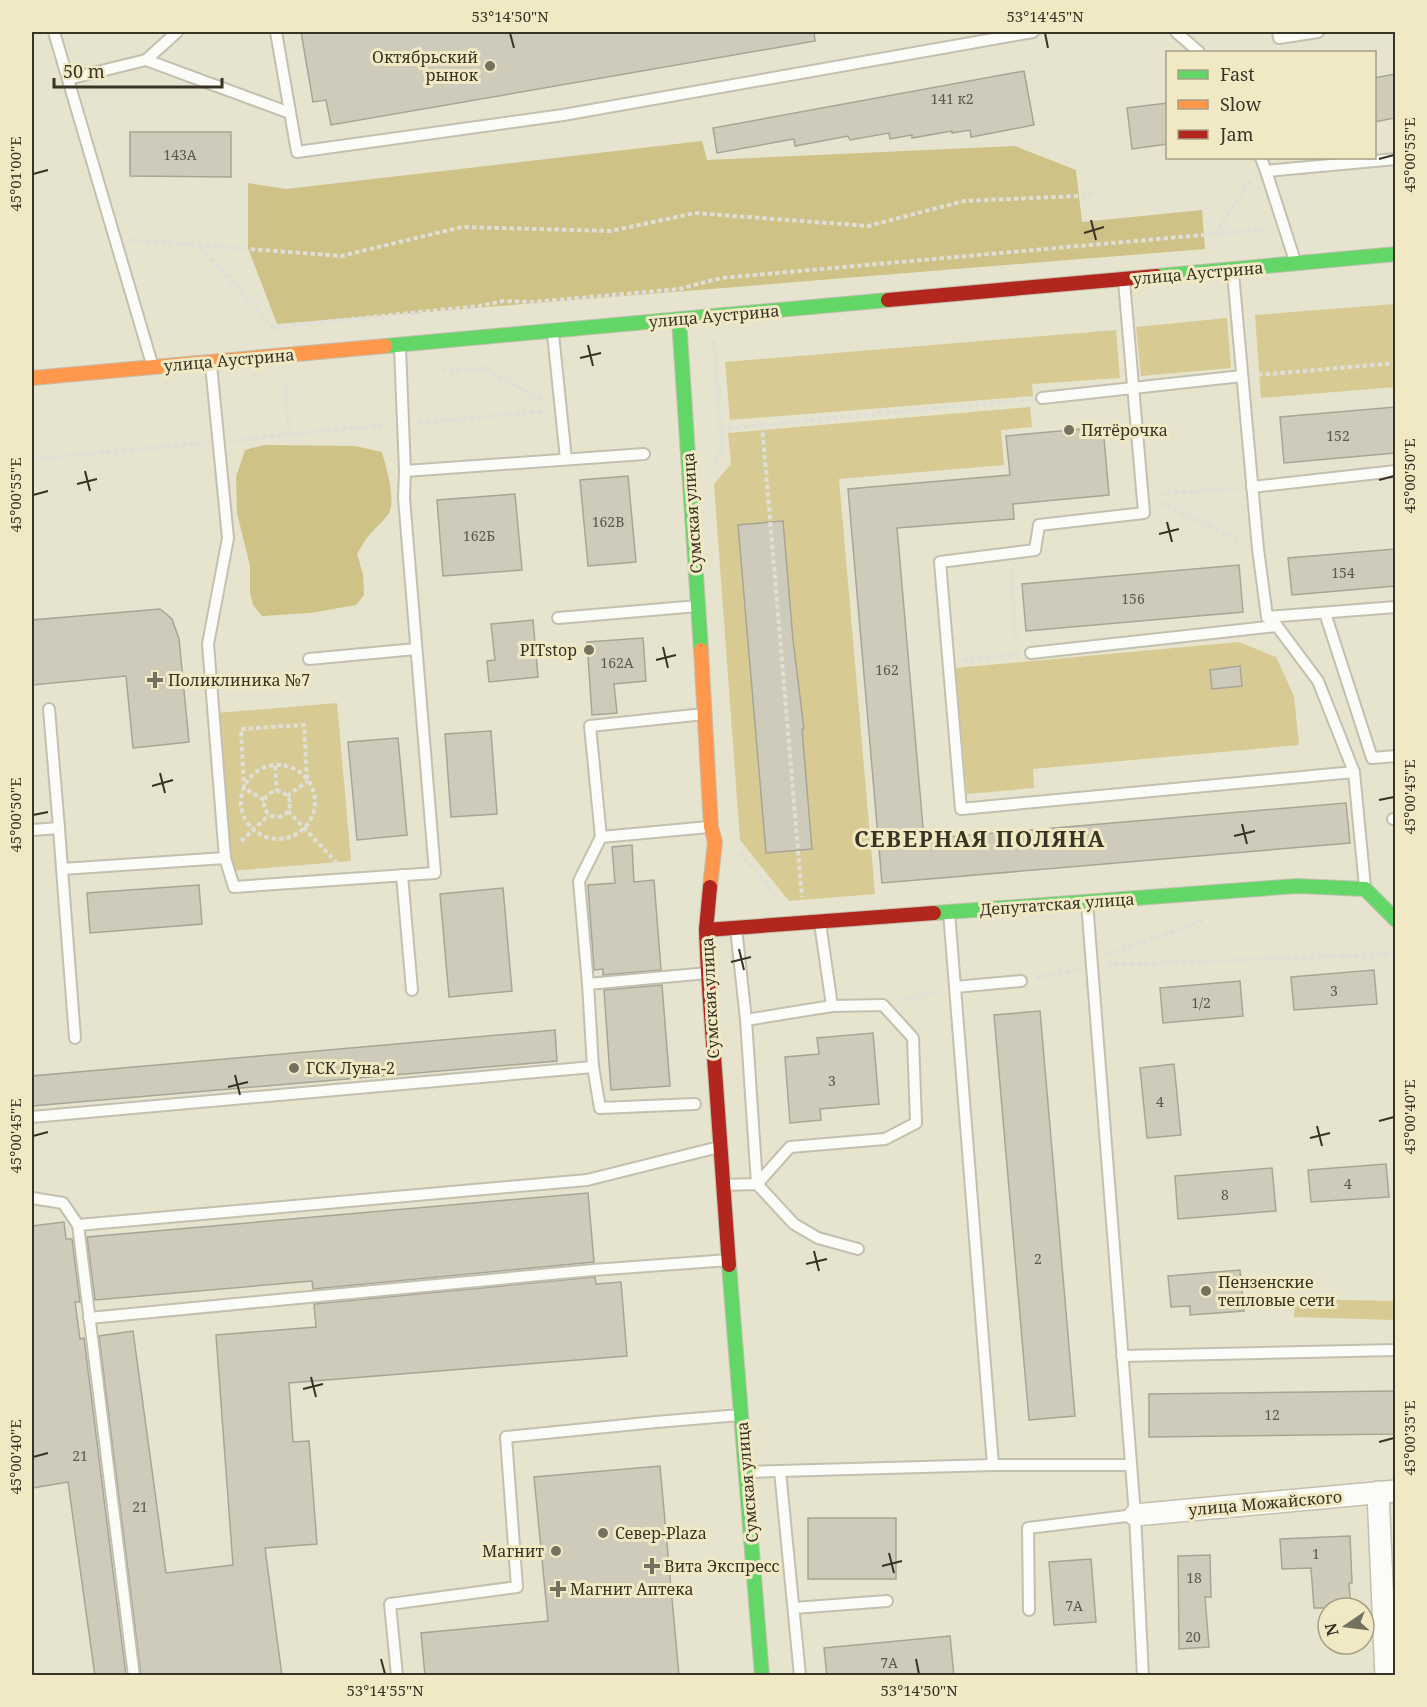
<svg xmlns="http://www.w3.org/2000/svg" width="1427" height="1707" font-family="'Noto Serif',serif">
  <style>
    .green { fill: #d7cb93 }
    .forest { fill: #cfc286 }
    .building { fill: #cecbbb; stroke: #a7a595; stroke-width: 1.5 }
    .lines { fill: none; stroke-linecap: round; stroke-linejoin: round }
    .lane-casing { stroke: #c3c0af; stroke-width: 14 }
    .street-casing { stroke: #c3c0af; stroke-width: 24 }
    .fast-casing { stroke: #c3c0af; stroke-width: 16 }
    .slow-casing { stroke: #c3c0af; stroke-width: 16 }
    .jam-casing { stroke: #c3c0af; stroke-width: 16 }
    .path { stroke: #dfded7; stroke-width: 4; stroke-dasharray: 4.5 3; stroke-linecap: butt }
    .lane { stroke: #fbfbf8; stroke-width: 10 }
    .street { stroke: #fbfbf8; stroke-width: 21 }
    .fast { stroke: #63d668; stroke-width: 14 }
    .slow { stroke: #ff974d; stroke-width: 14 }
    .jam { stroke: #b3261e; stroke-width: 14 }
    .ticks { fill: none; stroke: #373325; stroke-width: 2 }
    .poi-dot { fill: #747160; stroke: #f1e9c4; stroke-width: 2 }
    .labels { text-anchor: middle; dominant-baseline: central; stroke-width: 6; stroke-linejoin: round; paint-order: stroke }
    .number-label { font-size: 14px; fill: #5d594a }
    .poi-label { font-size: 16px; fill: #373325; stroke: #f1e9c4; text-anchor: start }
    .street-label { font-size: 16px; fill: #373325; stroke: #f1e9c4 }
    .district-label { font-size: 22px; font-weight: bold; letter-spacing: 1.5px; fill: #373325; stroke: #f1e9c4 }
    .neatline { fill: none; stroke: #373325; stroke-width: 2 }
    .ticks-label { font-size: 15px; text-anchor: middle; fill: #373325 }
  </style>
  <rect width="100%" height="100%" fill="#e6e3ce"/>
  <g class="green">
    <polygon points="1395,304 1395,387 1261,398 1255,315"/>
    <polygon points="1227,318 1231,368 1141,376 1136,327"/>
    <polygon points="1116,330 1120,378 1032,384 1033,396 730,420 725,362"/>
    <polygon points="1030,407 1032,427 1001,430 1004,465 839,479 875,894 789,901 740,840 714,484 731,464 728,433"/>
    <polygon points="1239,642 1276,657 1294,696 1299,745 1033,769 1034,788 967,794 955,668"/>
    <polygon points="337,703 351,861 231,871 217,713"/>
    <polygon points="1295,1299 1395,1301 1395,1320 1294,1317"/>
  </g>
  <g class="forest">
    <polygon points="702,141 707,160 1015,146 1076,170 1082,222 1202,210 1205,249 277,324 248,248 248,183 286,189"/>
    <path d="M264 445 355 446 382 452C386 467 396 498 389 513 384 521 376 527 370 534 365 540 361 547 357 554L363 574 364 595 356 605 310 613 262 616 253 605 250 593V566L237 513 236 477 245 450Z"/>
  </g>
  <g class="building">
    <polygon points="301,32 814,32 815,41 331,125 326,100 313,102"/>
    <polygon points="1024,71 1034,125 971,137 970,130 952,133 952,131 912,138 912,135 890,139 889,133 850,140 848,136 795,146 794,139 717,153 713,128"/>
    <polygon points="1395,74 1395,118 1374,122 1374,78"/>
    <polygon points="1167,103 1167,144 1132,149 1127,108"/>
    <polygon points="130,132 231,132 231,177 130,176"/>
    <polygon points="1395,407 1395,453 1284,463 1280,417"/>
    <polygon points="1103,427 1109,495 1013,504 1014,519 897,528 924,839 1346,803 1350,843 882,883 848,489 1010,475 1006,436"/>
    <polygon points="628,476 636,562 588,566 580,480"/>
    <polygon points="515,494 522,570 443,576 437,500"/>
    <polygon points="783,521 793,640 804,729 802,729 812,849 766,853 738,525"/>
    <polygon points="1395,549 1395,586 1292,595 1288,558"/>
    <polygon points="1239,565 1243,612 1026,631 1022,584"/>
    <polygon points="160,609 172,619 179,639 189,742 133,748 126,676 32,685 32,620"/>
    <polygon points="533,620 538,677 489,682 487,661 495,660 491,624"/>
    <polygon points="643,638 646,681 614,684 617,713 592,715 587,642"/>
    <polygon points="1240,666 1242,686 1212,689 1210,670"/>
    <polygon points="491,731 497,814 451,817 445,734"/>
    <polygon points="398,738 407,835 357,840 348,742"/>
    <polygon points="632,845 634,882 654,880 661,970 603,975 603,969 594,970 588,885 615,883 612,847"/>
    <polygon points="199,885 202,924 90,933 87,893"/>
    <polygon points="503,888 512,991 449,997 440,894"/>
    <polygon points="1374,970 1377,1004 1294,1010 1291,977"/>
    <polygon points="1240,981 1243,1016 1163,1023 1160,988"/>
    <polygon points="662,985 670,1086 611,1090 604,990"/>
    <polygon points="1040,1011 1075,1416 1029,1420 994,1015"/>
    <polygon points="555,1030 557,1061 32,1106 32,1076"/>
    <polygon points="873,1033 879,1104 820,1109 821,1120 790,1123 785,1057 819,1054 817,1038"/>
    <polygon points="1174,1064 1181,1135 1147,1138 1140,1068"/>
    <polygon points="1386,1164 1389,1197 1311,1202 1308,1170"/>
    <polygon points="1272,1168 1276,1211 1178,1219 1175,1176"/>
    <polygon points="588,1193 594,1262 313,1289 312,1281 95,1300 87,1237"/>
    <polygon points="64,1222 66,1239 72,1239 80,1302 75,1302 80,1339 84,1338 126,1676 95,1676 68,1482 32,1488 32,1226"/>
    <polygon points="1240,1270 1244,1311 1190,1315 1190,1306 1171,1307 1168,1276"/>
    <polygon points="595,1277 596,1284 621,1282 627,1356 289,1383 293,1442 309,1441 317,1544 265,1548 282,1676 141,1676 99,1336 133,1331 166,1573 233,1565 216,1335 316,1327 314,1304"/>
    <polygon points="1395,1391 1395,1434 1149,1437 1149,1394"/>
    <polygon points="660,1466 679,1676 425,1676 421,1633 548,1621 534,1477"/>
    <rect x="808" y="1518" width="88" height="61"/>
    <polygon points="1350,1536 1352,1583 1349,1583 1351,1608 1314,1608 1311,1568 1282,1569 1280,1539"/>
    <polygon points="1210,1555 1211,1597 1205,1597 1209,1647 1179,1649 1178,1556"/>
    <polygon points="1091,1559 1096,1622 1054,1625 1049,1562"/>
    <polygon points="950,1636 954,1676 827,1676 824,1648"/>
  </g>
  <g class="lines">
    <defs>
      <g id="lane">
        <polyline points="54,32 152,364"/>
        <polyline points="276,32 297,152 563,115 1033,32"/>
        <polyline points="1176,32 1199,52"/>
        <polyline points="1278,32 1279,38 1318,32"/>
        <polyline points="146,60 177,32"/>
        <polyline points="68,79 146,60 290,113"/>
        <polyline points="1261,158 1266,171 1295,261"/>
        <polyline points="1266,171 1396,159"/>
        <polyline points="1233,273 1258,549 1267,617 1277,626 1318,681 1354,772 1365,887"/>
        <polyline points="1124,281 1144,513 1039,525 1035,550 940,562 961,809 1354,772"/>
        <polyline points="553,334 566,459"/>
        <polyline points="400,348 405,471 644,454"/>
        <polyline points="211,365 228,538 208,644 225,858"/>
        <polyline points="1042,398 1242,376"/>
        <polyline points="1252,487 1396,471"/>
        <polyline points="1325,613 1372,758 1396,756"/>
        <polyline points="1267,617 1396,607"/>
        <polyline points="558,618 698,606"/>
        <polyline points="1031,653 1277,626"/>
        <polyline points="309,659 416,649"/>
        <polyline points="49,709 59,828"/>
        <polyline points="704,714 590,726 601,837 709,827"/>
        <polyline points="1393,819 1396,819"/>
        <polyline points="32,830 59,828 62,869 225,858 234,887 435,873 404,498 405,471"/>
        <polyline points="62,869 75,1038"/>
        <polyline points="402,875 412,990"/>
        <polyline points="1087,902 1135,1515 1143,1676"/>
        <polyline points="949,912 993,1465"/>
        <polyline points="820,923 832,1006"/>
        <polyline points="736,928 746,1020"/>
        <polyline points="588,984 579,881 601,837"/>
        <polyline points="955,987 1021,981"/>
        <polygon points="883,1005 913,1038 916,1123 885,1139 790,1147 757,1184 746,1020 832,1006"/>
        <polyline points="695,1104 600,1108 593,1067 588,984 708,973"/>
        <polyline points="32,1117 593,1067"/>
        <polyline points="724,1185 757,1184 794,1224 818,1238 858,1249"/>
        <polyline points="32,1198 63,1203 78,1225"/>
        <polyline points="89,1318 593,1270 729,1260"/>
        <polyline points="1122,1356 1396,1350"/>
        <polyline points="780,1471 800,1676"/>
        <polyline points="747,1472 993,1465 1131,1465"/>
        <polyline points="794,1608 887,1601"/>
        <polyline points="1029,1610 1028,1528 1135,1515"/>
        <polyline points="134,1676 78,1225 587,1180 719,1147"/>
        <polyline points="397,1676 390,1604 517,1587 506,1437 656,1422 740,1415"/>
      </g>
      <g id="street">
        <polyline points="1378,1492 1386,1676"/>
        <polyline points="1135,1515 1396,1491"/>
      </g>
      <g id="fast">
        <polyline points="1157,276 1396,254"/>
        <polyline points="679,320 701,650"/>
        <polyline points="385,346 888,300"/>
        <polyline points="934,913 1297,886 1365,889 1396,920"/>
        <polyline points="729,1265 762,1676"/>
      </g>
      <g id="slow">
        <polyline points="32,378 385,346"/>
        <polyline points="701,650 711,827 715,842 710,887"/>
      </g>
      <g id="jam">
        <polyline points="888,300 1157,276"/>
        <polyline points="710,887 706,930 708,973 729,1265"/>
        <polyline points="706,930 934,913"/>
      </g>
    </defs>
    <use href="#lane" class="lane-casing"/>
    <use href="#street" class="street-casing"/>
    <use href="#fast" class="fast-casing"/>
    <use href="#slow" class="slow-casing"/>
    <use href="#jam" class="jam-casing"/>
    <g class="path">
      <polyline points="1214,234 1251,180"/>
      <polyline points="131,240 341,256 462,227 611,231 695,213 868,226 964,201 1079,196 1095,193"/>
      <polyline points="200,247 273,327"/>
      <polyline points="274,331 273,327 480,306 503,301 533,302 679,289 721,278 1269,229"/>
      <polyline points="714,341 722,450 715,464"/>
      <polyline points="442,368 448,371 485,369 491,363"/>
      <polyline points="485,369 544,401"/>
      <polyline points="1258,375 1396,363"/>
      <polyline points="418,423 545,411"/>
      <polyline points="762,425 802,897"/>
      <polyline points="721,429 1029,399"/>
      <polyline points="289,434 387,425"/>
      <polyline points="232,441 289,434 285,382"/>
      <polyline points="32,459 204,443"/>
      <polyline points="1159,494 1238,488"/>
      <polyline points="1160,503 1243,542"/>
      <polyline points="1011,568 1016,645"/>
      <polyline points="963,660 1018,654"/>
      <circle cx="278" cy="802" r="37"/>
      <polyline points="275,766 277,791"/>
      <circle cx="277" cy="804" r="13"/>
      <polyline points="287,796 308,781"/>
      <polyline points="264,800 244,788 241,729 304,725 307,779"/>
      <polyline points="288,811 337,863"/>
      <polyline points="241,841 269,815"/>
      <polyline points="740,852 779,899"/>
      <polyline points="1107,955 1204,920"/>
      <polyline points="1107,965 1396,954"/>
      <polyline points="1036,978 1079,969"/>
      <polyline points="901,1001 940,991"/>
    </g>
    <use href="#lane" class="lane"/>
    <use href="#street" class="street"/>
    <use href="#fast" class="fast"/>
    <use href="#slow" class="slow"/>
    <use href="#jam" class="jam"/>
  </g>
  <path class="ticks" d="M510 33 514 48M1045 33 1048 48M1379 159 1394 155M33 174 48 170M1091 220 1096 240M1084 233 1104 227M588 345 593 366M580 358 601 353M85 471 90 491M1379 480 1394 476M77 484 97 479M33 495 48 491M1167 522 1172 542M1159 534 1179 529M663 647 668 668M656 660 676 655M160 773 165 793M152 786 173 780M1379 800 1394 797M33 815 48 812M1242 824 1247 844M1234 836 1255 831M739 949 744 970M731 962 751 957M235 1075 240 1095M228 1087 248 1082M1379 1121 1394 1117M1317 1126 1322 1146M33 1136 48 1132M1310 1138 1330 1133M814 1251 819 1271M806 1264 827 1259M311 1377 316 1397M303 1389 323 1384M1379 1442 1394 1438M33 1457 48 1453M889 1553 894 1573M882 1566 902 1561M381 1659 385 1674M916 1659 919 1674"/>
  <g class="poi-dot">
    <circle cx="490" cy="66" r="6"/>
    <circle cx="1069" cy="430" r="6"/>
    <circle cx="589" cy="650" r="6"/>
    <path d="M152 671h6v6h6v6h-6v6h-6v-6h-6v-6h6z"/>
    <circle cx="294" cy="1068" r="6"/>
    <circle cx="1206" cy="1291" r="6"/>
    <circle cx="603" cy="1533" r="6"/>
    <circle cx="556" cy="1551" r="6"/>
    <path d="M649 1557h6v6h6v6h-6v6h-6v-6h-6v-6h6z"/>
    <path d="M555 1580h6v6h6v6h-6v6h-6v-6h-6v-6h6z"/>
  </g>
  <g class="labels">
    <g class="number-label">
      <text x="952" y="98">141 к2</text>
      <text x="180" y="154">143А</text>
      <text x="1338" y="435">152</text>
      <text x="608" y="521">162В</text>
      <text x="479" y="535">162Б</text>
      <text x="1343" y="572">154</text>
      <text x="1133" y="598">156</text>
      <text x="617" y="662">162А</text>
      <text x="887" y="669">162</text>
      <text x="1334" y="990">3</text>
      <text x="1201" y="1002">1/2</text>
      <text x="832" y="1080">3</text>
      <text x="1160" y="1101">4</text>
      <text x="1348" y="1183">4</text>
      <text x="1225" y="1194">8</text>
      <text x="1038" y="1258">2</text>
      <text x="1272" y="1414">12</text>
      <text x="80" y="1455">21</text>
      <text x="140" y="1506">21</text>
      <text x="1316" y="1553">1</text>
      <text x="1194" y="1577">18</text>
      <text x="1074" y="1605">7А</text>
      <text x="1193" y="1636">20</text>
      <text x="889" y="1662">7А</text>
    </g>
    <g class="poi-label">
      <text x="478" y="57" text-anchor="end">Октябрьский<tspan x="478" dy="18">рынок</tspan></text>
      <text x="1081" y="430">Пятёрочка</text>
      <text x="577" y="650" text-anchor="end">PITstop</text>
      <text x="168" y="680">Поликлиника №7</text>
      <text x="306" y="1068">ГСК Луна-2</text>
      <text x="1218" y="1282">Пензенские<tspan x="1218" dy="18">тепловые сети</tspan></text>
      <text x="615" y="1533">Север-Plaza</text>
      <text x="544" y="1551" text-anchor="end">Магнит</text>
      <text x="664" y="1566">Вита Экспресс</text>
      <text x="570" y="1589">Магнит Аптека</text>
    </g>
    <g class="street-label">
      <text transform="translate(1198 273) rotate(-5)">улица Аустрина</text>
      <text transform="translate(714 316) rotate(-5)">улица Аустрина</text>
      <text transform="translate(229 360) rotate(-5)">улица Аустрина</text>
      <text transform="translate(692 513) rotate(-94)">Сумская улица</text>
      <text transform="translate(1057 904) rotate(-4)">Депутатская улица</text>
      <text transform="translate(710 998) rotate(-93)">Сумская улица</text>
      <text transform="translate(747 1482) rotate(-95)">Сумская улица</text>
      <text transform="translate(1265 1503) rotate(-5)">улица Можайского</text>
    </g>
    <g class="district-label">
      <text x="980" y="838">СЕВЕРНАЯ ПОЛЯНА</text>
    </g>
  </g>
  <rect width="1427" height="1707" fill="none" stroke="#f1e9c4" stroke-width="66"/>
  <rect x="1166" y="51" width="210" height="108" fill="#f1e9c4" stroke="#a7a084" stroke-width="1.5"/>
  <rect x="1178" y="70" width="30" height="9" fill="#63d668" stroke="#a7a084" stroke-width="1.5"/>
  <text x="1220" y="81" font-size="18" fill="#373325">Fast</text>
  <rect x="1178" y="100" width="30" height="9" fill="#ff974d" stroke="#a7a084" stroke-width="1.5"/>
  <text x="1220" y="111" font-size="18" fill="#373325">Slow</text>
  <rect x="1178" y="130" width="30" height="9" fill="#b3261e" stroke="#a7a084" stroke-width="1.5"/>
  <text x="1220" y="141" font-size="18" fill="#373325">Jam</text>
  <g transform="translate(1346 1626) rotate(256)"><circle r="28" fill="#f1e9c4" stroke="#a7a084" stroke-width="1.5"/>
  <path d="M0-4.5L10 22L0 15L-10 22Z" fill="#747160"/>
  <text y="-9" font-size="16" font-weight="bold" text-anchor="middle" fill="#373325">N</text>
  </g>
  <path d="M54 78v9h168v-9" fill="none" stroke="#373325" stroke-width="3"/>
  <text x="63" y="78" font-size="18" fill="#373325" stroke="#f1e9c4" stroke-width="4.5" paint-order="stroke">50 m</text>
  <rect x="33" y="33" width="1361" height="1641" class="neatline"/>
  <g class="ticks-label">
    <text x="510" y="22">53°14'50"N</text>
    <text x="1045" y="22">53°14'45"N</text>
    <text transform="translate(1410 155) rotate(-90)" y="5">45°00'55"E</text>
    <text transform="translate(16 174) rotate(-90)" y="5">45°01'00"E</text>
    <text transform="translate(1410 476) rotate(-90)" y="5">45°00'50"E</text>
    <text transform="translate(16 495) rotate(-90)" y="5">45°00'55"E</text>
    <text transform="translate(1410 797) rotate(-90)" y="5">45°00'45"E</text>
    <text transform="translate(16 815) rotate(-90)" y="5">45°00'50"E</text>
    <text transform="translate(1410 1117) rotate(-90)" y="5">45°00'40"E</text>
    <text transform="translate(16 1136) rotate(-90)" y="5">45°00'45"E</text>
    <text transform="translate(1410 1438) rotate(-90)" y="5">45°00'35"E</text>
    <text transform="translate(16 1457) rotate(-90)" y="5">45°00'40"E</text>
    <text x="385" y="1696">53°14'55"N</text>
    <text x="919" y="1696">53°14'50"N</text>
  </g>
</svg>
